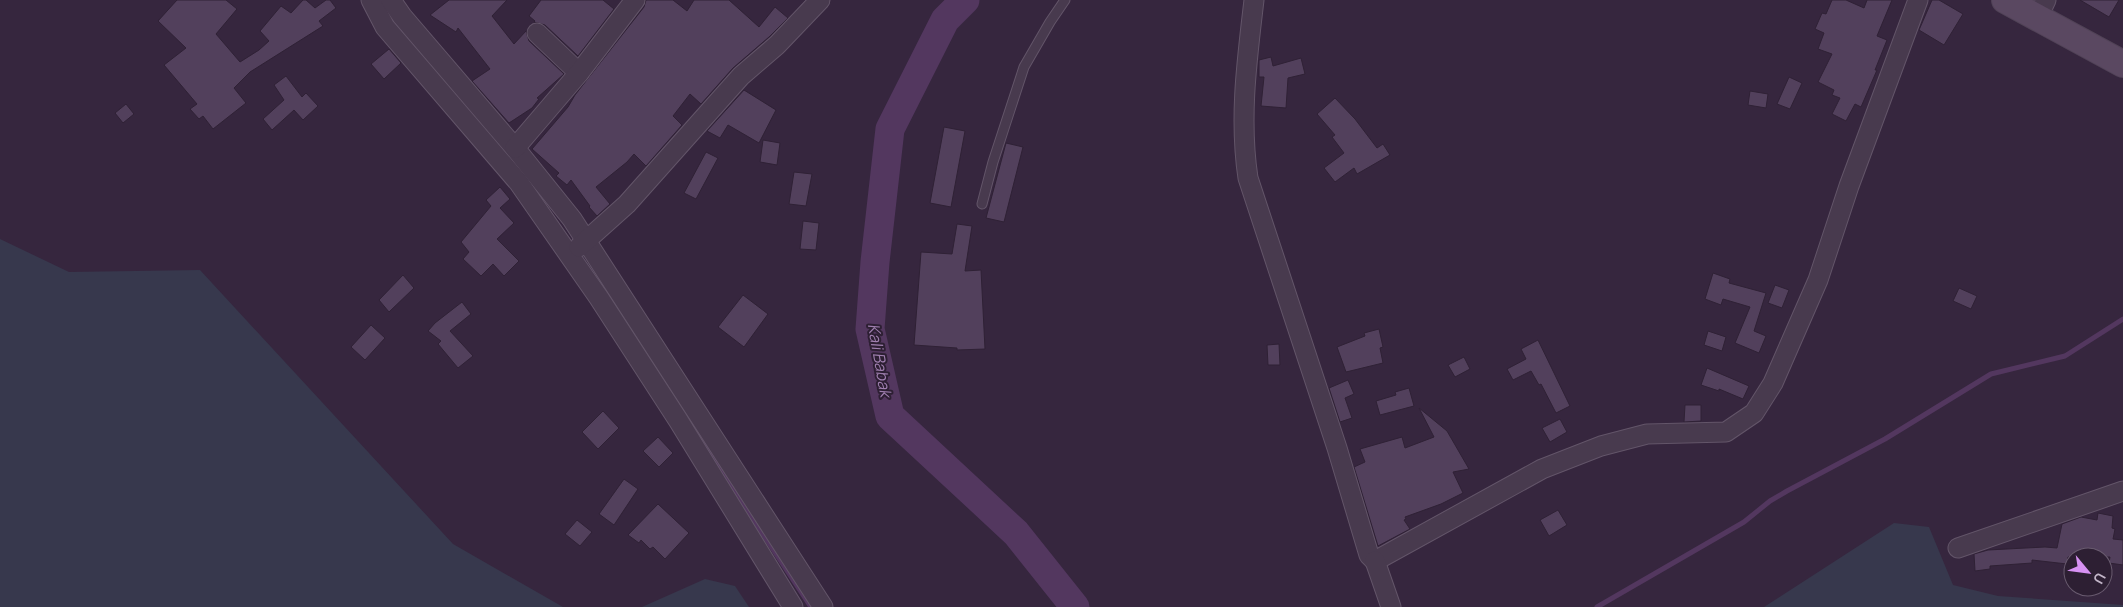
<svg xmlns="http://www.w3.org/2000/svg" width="2123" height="607" font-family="Manrope,sans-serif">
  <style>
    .green { fill: #37384d }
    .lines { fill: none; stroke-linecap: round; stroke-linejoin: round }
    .stream { stroke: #53375f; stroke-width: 5 }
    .river { stroke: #53375f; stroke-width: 29 }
    .building { fill: #52405c; stroke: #2f2135 }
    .lane-casing { stroke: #635569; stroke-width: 11 }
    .street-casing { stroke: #635569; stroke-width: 21 }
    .secondary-casing { stroke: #514357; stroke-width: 28 }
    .lane { stroke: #483a4e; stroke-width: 9 }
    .street { stroke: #483a4e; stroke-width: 19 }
    .secondary { stroke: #5a4861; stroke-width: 26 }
    .labels { text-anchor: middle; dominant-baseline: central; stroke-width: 4; stroke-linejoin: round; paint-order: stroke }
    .water-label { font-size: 16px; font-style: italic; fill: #9f7faf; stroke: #2d1f33 }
  </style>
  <rect width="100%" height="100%" fill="#36263e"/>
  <g class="green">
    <polygon points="0,239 69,272 200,270 453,544 563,607 0,607"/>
    <polygon points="1894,523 1929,527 1953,585 1998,596 2123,605 2123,607 1764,607"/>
    <polygon points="705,579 735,586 749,607 642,607"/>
  </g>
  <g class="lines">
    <g class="stream">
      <polyline points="411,40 425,60"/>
      <polyline points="692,426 811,607"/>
      <polyline points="1597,607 1744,522 1770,501 1787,491 1885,439 1991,374 2065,356 2123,319"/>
    </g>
    <polyline class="river" points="965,0 945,20 890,129 875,262 870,329 890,416 1016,533 1075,607"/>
  </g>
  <g class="building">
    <polygon points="177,0 226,0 237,9 216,34 240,62 259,50 269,41 260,31 281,6 291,13 303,0 306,0 315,8 326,0 330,0 336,8 319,21 323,26 250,72 234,88 246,103 213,129 203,116 199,119 190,109 197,104 164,65 186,48 158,21"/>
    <polygon points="449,0 507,0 492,16 514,44 526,31 529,41 564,74 537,98 539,99 532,108 509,123 472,81 490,69 458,28 456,32 430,15"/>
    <polygon points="541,0 603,0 614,9 578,56 545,25 534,22 535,21 529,16"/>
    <polygon points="646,0 673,0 687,11 694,0 729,0 759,27 775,7 788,18 769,37 733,68 701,104 690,94 673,116 682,125 646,166 634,154 627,162 596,187 610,204 597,216 589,207 590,206 571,180 567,185 556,176 559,173 532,149 568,107 575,95 644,7"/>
    <polygon points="1832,0 1846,0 1864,8 1867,0 1892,0 1877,36 1887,40 1875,70 1877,70 1861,107 1855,104 1846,121 1832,114 1840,98 1832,95 1834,90 1818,82 1832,54 1818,49 1824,33 1815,29 1822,13 1826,14"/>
    <polygon points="1932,0 1939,0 1963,14 1944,45 1919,30"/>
    <polygon points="2080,0 2119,0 2109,17"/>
    <polygon points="389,49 401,63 384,79 371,64"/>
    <polygon points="1271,57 1273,66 1301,58 1305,74 1288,78 1286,108 1261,106 1264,77 1259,77 1259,60"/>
    <polygon points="286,76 302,97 306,93 318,106 303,120 294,110 272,130 263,119 284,100 274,85"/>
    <polygon points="1789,77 1802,83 1790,109 1777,104"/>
    <polygon points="744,90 776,110 759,143 728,125 720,138 707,131"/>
    <polygon points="1750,91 1768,94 1766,108 1748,105"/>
    <polygon points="1335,98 1355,119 1377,148 1383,144 1390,155 1357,174 1354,168 1335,182 1324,168 1344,153 1332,137 1335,135 1317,114"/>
    <polygon points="126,104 134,114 123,123 115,113"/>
    <polygon points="944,127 965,131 951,207 930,203"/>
    <polygon points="763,140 780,143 777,165 760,162"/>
    <polygon points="1006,143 1023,147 1004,222 986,218"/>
    <polygon points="706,152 718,158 696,199 684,193"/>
    <polygon points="794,172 812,174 806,206 789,204"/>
    <polygon points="500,187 510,199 500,208 514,223 497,239 519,261 504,276 493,264 481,276 463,259 469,252 461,242 491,206 486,200"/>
    <polygon points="803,221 819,223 816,250 800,249"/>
    <polygon points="957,224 972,226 965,271 981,270 985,349 957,350 957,348 914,345 921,252 952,254"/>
    <polygon points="1713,273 1730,279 1729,283 1766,293 1754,331 1766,336 1759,353 1735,343 1750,307 1723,299 1721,305 1705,299"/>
    <polygon points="403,275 414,288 389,312 379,300"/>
    <polygon points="1775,285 1789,290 1782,308 1768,303"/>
    <polygon points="1959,288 1977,296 1971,309 1953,301"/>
    <polygon points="743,295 768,314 744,347 718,327"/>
    <polygon points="462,302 471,314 450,331 473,356 458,368 438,344 441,341 428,331 435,323"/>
    <polygon points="371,325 385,338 365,360 351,347"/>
    <polygon points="1379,329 1383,347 1380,348 1383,363 1346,372 1337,347 1365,336 1364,333"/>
    <polygon points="1708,331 1726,337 1722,351 1704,345"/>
    <polygon points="1538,340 1570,406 1556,413 1541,384 1539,385 1531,371 1513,380 1507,369 1526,359 1521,349"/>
    <polygon points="1279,344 1280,365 1268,365 1267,345"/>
    <polygon points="1464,357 1470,369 1455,377 1448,365"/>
    <polygon points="1707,368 1749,386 1743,399 1719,389 1719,391 1701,385"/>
    <polygon points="1348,380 1354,394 1345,398 1352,418 1340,422 1329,388"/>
    <polygon points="1409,388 1414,406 1380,415 1376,401 1396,395 1395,392"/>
    <polygon points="1685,405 1701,405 1701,421 1684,422"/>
    <polygon points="1419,408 1447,431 1469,469 1453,472 1463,493 1441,504 1405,517 1406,519 1404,520 1410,529 1378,546 1354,467 1365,462 1360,449 1402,437 1405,448 1434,437"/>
    <polygon points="603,411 619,428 598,449 582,432"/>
    <polygon points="1560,419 1567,432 1550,442 1542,428"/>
    <polygon points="658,437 673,453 659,467 643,451"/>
    <polygon points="624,479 638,489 614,525 599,514"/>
    <polygon points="658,504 689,533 665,559 653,547 650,549 641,540 639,543 628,535"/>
    <polygon points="1558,510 1567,525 1549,536 1540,520"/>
    <polygon points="2098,513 2113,516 2112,528 2115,529 2113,539 2123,540 2123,565 2109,563 2110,557 2068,557 2067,564 2032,560 2032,563 1990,566 1990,569 1975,571 1974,554 1988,550 2045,547 2057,548 2062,524 2081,517 2097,520"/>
    <polygon points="577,520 592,532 580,546 565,534"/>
  </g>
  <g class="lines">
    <defs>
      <polyline id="lane" points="982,204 993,162 1024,67 1050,22 1065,0"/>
      <g id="street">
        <polyline points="371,0 385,27 519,183 599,298 678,420 793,607"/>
        <polyline points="391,0 402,16 515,148 572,219 823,607"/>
        <path d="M1254 0C1247 60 1239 118 1248 178L1337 448 1369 555 1375 561 1542 469 1601 446 1647 434 1726 432 1754 413 1773 383 1818 280 1849 186 1918 0"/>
        <polyline points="2038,17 2046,0"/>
        <polyline points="537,33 579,73"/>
        <polyline points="515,148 579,73 635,0"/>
        <polyline points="579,247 627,204 741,76 777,45 820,0"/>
        <polyline points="1958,548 2123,491"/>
        <polyline points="1375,561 1391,607"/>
      </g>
      <polyline id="secondary" points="2005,0 2123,64"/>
    </defs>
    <use href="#lane" class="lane-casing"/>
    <use href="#street" class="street-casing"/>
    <use href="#secondary" class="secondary-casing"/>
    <use href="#lane" class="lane"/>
    <use href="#street" class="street"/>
    <use href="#secondary" class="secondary"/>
  </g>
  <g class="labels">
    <g class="water-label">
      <text transform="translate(880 360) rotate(80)">Kali Babak</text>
    </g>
  </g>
  <g transform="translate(2088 572) rotate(119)"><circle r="24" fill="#2d1f33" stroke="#695b6f"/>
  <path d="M0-4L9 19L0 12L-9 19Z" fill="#d791f3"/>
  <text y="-8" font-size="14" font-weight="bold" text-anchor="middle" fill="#c3b6c9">U</text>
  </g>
</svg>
